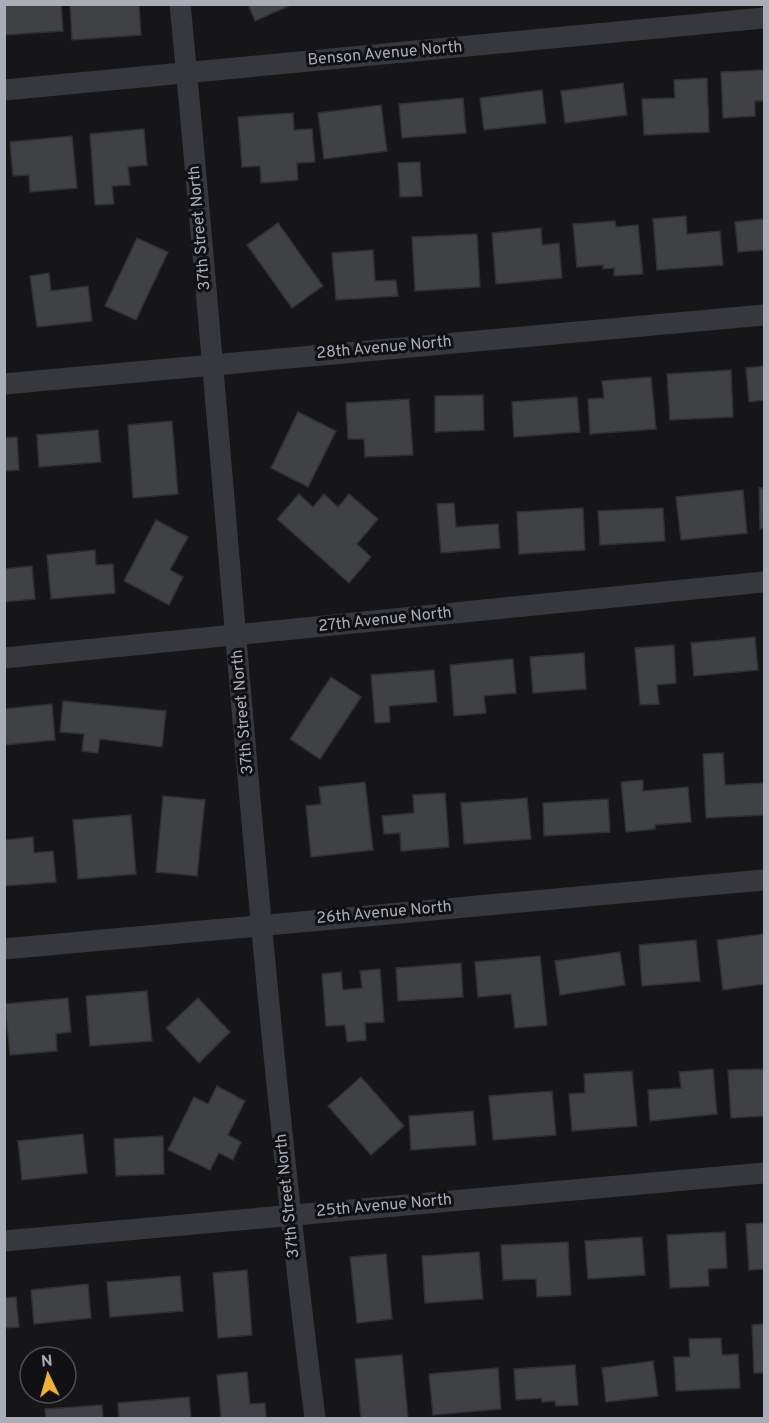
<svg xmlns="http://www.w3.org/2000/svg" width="769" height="1423" font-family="Overpass,sans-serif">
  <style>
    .building { fill: #404145; stroke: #303034; stroke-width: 1.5 }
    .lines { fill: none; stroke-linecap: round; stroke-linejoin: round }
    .street { stroke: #37383d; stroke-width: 21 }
    .labels { text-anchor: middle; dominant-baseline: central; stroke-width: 6; stroke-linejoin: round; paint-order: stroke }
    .street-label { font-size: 16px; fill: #a8adb8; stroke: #111113 }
  </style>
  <rect width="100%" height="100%" fill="#161618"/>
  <g class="building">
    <polygon points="4,4 61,4 63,31 4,35"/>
    <polygon points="70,4 139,4 141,35 72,40"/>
    <polygon points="248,4 293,4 255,21"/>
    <polygon points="764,70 764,101 755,101 755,116 723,118 721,72"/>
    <polygon points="707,78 709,132 644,135 642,99 675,98 674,80"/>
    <polygon points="623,83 627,115 565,123 561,91"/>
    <polygon points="542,90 546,123 484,130 480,98"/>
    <polygon points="463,98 466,133 402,138 399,104"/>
    <polygon points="381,105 387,151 324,159 318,113"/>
    <polygon points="293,113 294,130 312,129 315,162 297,163 298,180 261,183 260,166 242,167 238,117"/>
    <polygon points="144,129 147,165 128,167 130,185 112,186 114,204 95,205 90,134"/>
    <polygon points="72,136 77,188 30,192 29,175 13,176 10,142"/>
    <polygon points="420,162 422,196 400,197 398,163"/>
    <polygon points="686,216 687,234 720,231 723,265 657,270 653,219"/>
    <polygon points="764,219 764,254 763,250 738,252 735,222"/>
    <polygon points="615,221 616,227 638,225 643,274 614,276 614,268 603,269 603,265 577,267 573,224"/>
    <polygon points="278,223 323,286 292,308 247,245"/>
    <polygon points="541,228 542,245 559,243 562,278 496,284 492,233"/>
    <polygon points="477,234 480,287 415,291 412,237"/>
    <polygon points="137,238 168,252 136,320 105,306"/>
    <polygon points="373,250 375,281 396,280 398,296 336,300 332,253"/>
    <polygon points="49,273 51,291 88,286 92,321 37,327 30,276"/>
    <polygon points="764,366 764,400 749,402 746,368"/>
    <polygon points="731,370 733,417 670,420 667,374"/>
    <polygon points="651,377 656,429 590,434 588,399 604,398 602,381"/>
    <polygon points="483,395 484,430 435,432 435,396"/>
    <polygon points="577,397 580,432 514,437 512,402"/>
    <polygon points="409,399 413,455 365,457 364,439 348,439 346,403"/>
    <polygon points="298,412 336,431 308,487 271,468"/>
    <polygon points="172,421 178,494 133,498 128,425"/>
    <polygon points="98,430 101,462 39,467 37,435"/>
    <polygon points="17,437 19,470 4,471 4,438"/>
    <polygon points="759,488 764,488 764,528 760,529"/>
    <polygon points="743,490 747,533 681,540 676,497"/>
    <polygon points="299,494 313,507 324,494 338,507 349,494 378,519 357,544 371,557 349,583 277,519"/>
    <polygon points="454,503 456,527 498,524 500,548 441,553 437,504"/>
    <polygon points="583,508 585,550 519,554 517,512"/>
    <polygon points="663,508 665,541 600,545 598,511"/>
    <polygon points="156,520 188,537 170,570 183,577 169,605 124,581"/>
    <polygon points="95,550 96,565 113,564 115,593 51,599 47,555"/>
    <polygon points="32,566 35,599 4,602 4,569"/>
    <polygon points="755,637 758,670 694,676 691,643"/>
    <polygon points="674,645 676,683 657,685 659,704 640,705 635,648"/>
    <polygon points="584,653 586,689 533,693 530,657"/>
    <polygon points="513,659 516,693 484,696 486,713 454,716 450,665"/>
    <polygon points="434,670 437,702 389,706 390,722 375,723 371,675"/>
    <polygon points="331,677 361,697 320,759 290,739"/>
    <polygon points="63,701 166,711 162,747 100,739 98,753 82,751 84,734 60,732"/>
    <polygon points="52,704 55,740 4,745 4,709"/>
    <polygon points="723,753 725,785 764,783 764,815 706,818 703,754"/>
    <polygon points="643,780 643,791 688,787 691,822 655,825 655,829 626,832 621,782"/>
    <polygon points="365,782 373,850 311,857 306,806 321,804 319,787"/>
    <polygon points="445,793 449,847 401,851 400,833 384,834 382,816 414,813 413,795"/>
    <polygon points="163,796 205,800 197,876 156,872"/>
    <polygon points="527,798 531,839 464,844 461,803"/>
    <polygon points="608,799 610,832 544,836 543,803"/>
    <polygon points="131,815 136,874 78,879 73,820"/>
    <polygon points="33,837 34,853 53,851 56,882 4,886 4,840"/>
    <polygon points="764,934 764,984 723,990 717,940"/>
    <polygon points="696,940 700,981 642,986 639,945"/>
    <polygon points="620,952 625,985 560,995 555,961"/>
    <polygon points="540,956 547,1025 515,1028 511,994 478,997 475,962"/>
    <polygon points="461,963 463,997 398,1001 396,968"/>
    <polygon points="380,969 384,1022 365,1023 366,1040 347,1042 345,1025 326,1026 322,974 341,972 343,990 362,988 360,971"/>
    <polygon points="147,991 152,1041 90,1046 86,996"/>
    <polygon points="68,998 71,1032 56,1034 57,1051 10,1055 5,1004"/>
    <polygon points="198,998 230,1032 199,1063 166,1028"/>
    <polygon points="713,1069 717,1114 650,1121 648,1090 681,1088 679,1072"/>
    <polygon points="764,1069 764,1116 731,1118 728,1070"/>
    <polygon points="632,1071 637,1126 572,1131 569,1094 585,1093 584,1074"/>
    <polygon points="361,1077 404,1126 371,1155 328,1106"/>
    <polygon points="217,1086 245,1101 228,1135 241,1142 233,1160 219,1153 210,1170 168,1150 194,1097 208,1104"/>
    <polygon points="552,1091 556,1135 493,1140 489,1096"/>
    <polygon points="473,1111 476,1145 411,1150 409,1116"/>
    <polygon points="83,1134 87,1173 22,1180 18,1141"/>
    <polygon points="163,1136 164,1174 116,1176 114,1139"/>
    <polygon points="764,1223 764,1269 749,1270 746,1224"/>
    <polygon points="725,1232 727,1268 708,1269 709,1286 670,1288 667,1235"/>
    <polygon points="642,1237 645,1275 588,1279 585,1241"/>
    <polygon points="568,1242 571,1295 537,1297 536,1279 503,1280 501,1245"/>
    <polygon points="479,1252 483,1299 425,1303 422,1256"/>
    <polygon points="386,1254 392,1319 357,1323 350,1257"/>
    <polygon points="247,1270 252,1335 218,1338 213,1273"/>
    <polygon points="180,1276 183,1311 110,1317 107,1282"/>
    <polygon points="88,1284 91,1318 34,1324 31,1290"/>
    <polygon points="16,1297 19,1327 4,1328 4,1298"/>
    <polygon points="764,1324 764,1373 754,1373 752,1325"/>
    <polygon points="721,1338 722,1355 738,1354 740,1388 676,1391 674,1357 690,1357 689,1339"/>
    <polygon points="402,1355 408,1418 361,1418 355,1359"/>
    <polygon points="653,1361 658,1396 606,1402 602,1368"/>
    <polygon points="575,1365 578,1405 556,1406 555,1401 542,1402 542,1398 516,1400 514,1369"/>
    <polygon points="498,1368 501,1409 433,1415 429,1374"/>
    <polygon points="247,1372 250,1404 265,1403 266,1418 221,1418 217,1375"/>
    <polygon points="189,1397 191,1418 119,1418 118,1403"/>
    <polygon points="102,1405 103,1418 46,1418 45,1409"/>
  </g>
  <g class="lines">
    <g class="street">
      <path d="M180 4C226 476 255 949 315 1418"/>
      <polyline points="4,90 764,18"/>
      <polyline points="4,384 764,315"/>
      <polyline points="4,658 764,582"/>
      <polyline points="4,949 764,880"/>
      <polyline points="4,1241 764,1173"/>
    </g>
  </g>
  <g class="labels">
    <g class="street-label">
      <text transform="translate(385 54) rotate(-5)">Benson Avenue North</text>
      <text transform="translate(200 228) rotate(-95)">37th Street North</text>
      <text transform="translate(384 348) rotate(-5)">28th Avenue North</text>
      <text transform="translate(385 620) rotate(-6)">27th Avenue North</text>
      <text transform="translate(243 712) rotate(-95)">37th Street North</text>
      <text transform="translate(384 913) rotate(-5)">26th Avenue North</text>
      <text transform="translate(288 1196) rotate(-96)">37th Street North</text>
      <text transform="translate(384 1206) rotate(-5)">25th Avenue North</text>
    </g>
  </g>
  <rect width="769" height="1423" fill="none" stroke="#a8adb8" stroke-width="12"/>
  <g transform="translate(48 1375) rotate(355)"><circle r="28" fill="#111113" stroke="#4d4f55" stroke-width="1.5"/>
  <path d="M0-4.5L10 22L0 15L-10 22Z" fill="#f2b134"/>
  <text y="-9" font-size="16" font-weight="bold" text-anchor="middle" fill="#a8adb8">N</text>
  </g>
</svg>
